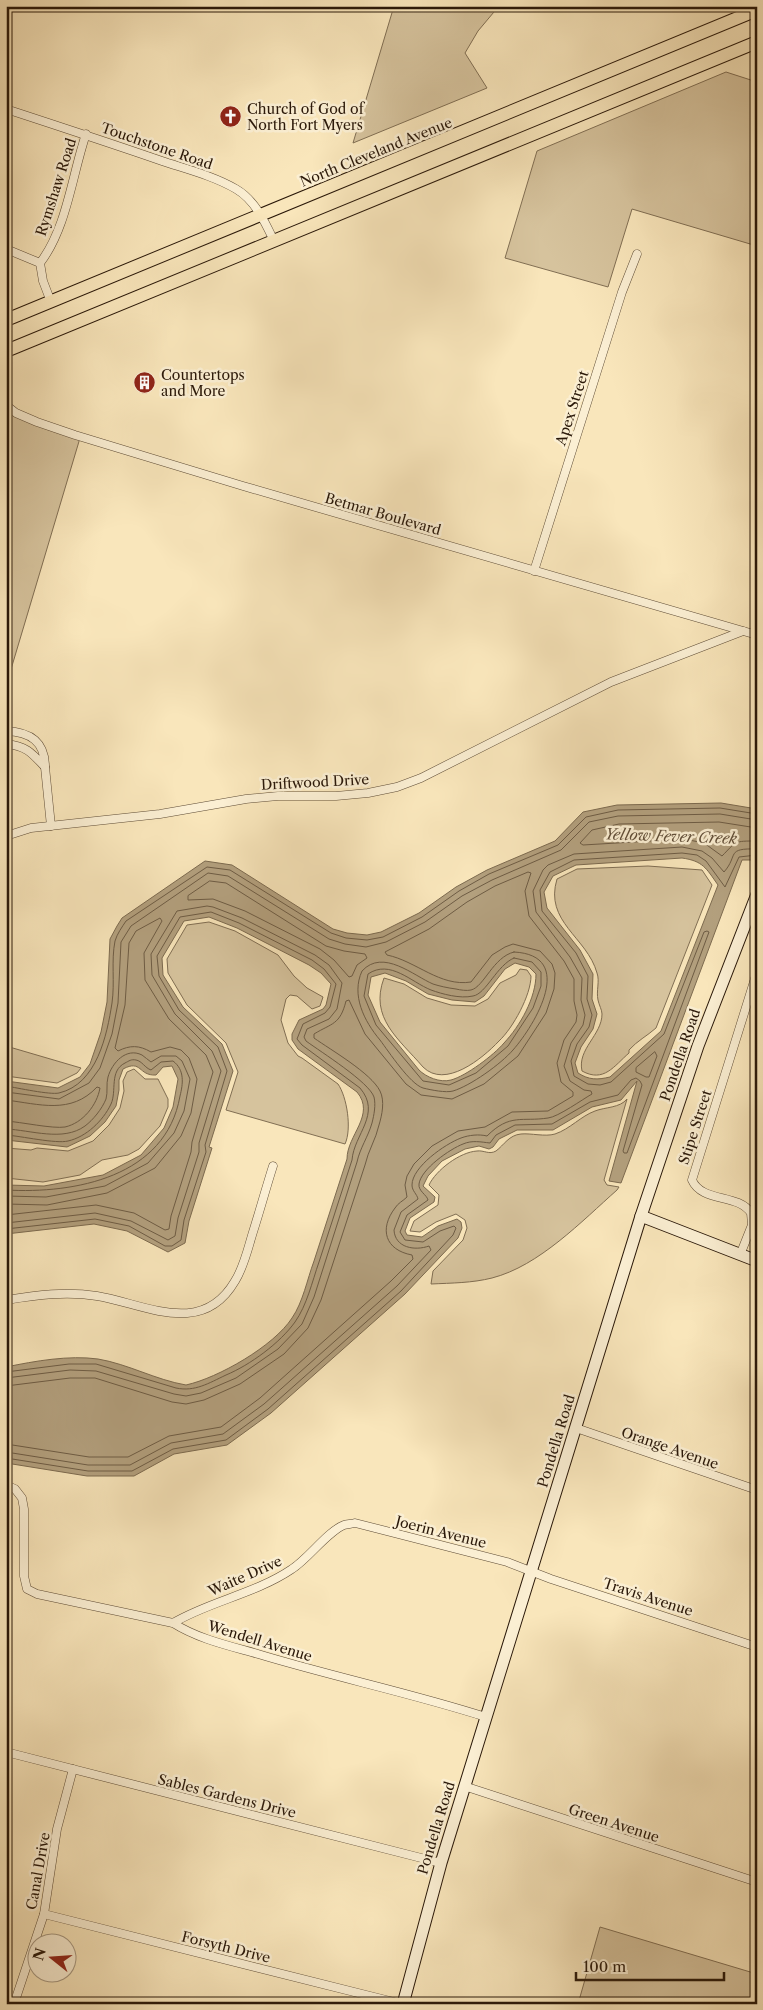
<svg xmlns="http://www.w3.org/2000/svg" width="763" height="2010" font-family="'Libre Caslon Text',serif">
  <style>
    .green { fill: #d6c39d; stroke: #806e53 }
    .water { fill: #b3a07e; stroke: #7c6a4f; fill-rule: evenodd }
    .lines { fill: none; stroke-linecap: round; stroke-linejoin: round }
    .shore { stroke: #6e5c44; stroke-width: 1 }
    .street-casing { stroke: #5e4c36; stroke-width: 9 }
    .secondary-casing { stroke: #2a1809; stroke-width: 13 }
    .primary-casing { stroke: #2a1809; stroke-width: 14 }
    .street { stroke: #fbefd3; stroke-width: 8 }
    .secondary { stroke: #fbefd3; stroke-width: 11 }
    .primary { stroke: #f9e6bb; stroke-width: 12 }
    .labels { text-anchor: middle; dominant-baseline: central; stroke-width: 5; stroke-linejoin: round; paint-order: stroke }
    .poi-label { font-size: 14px; fill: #2a1809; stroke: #fbefd3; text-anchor: start }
    .street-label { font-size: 14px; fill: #2a1809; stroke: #fbefd3 }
    .water-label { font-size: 15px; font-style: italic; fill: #614e38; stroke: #fbefd3 }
  </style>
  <rect width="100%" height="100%" fill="#f9e6bb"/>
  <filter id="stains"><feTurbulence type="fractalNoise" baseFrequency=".004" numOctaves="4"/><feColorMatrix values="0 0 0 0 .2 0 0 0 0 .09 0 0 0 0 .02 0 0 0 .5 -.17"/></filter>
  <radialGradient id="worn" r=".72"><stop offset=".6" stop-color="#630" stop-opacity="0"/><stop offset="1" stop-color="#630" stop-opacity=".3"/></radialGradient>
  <g class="green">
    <polygon points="394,6 499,6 478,31 465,53 487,88 353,143"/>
    <polygon points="726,72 757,82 757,246 632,209 608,287 505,258 537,151"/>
    <polygon points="6,402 27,418 80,438 6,686"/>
    <path d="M648 866 702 870 712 885 656 1028C647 1036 637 1041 629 1050V1053C614 1066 604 1083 582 1071 577 1049 602 1035 602 1014 602 1010 599 1005 598 1000 596 991 600 981 597 973 587 937 544 922 557 879L577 869Z"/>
    <path d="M209 922 235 931 278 955 294 976 307 988 323 997 320 1006 312 1009 297 996 290 995 286 999 281 1020 288 1043 298 1056 302 1058 338 1084C347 1097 352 1129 345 1144L226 1110 238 1072 226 1043 187 1005 168 973 167 959 187 925Z"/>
    <path d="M520 969 527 970 531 976C531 995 513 1028 499 1041 482 1059 445 1089 423 1067 399 1039 369 1018 384 978L404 984 427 998 451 1005 475 1006 488 999 500 983 516 975Z"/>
    <polygon points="6,1046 81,1068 77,1073 57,1083 6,1076"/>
    <polygon points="134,1069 145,1079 158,1079 168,1099 168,1107 160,1126 139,1149 128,1155 102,1160 80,1175 43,1182 6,1178 6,1148 31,1150 37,1148 68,1151 93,1141 109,1125 120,1108 124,1091 123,1081 127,1072"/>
    <path d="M627 1099 604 1180 607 1185 619 1187 617 1190C582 1221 539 1266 492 1278 472 1283 452 1283 431 1284L433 1271 463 1240 467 1228 465 1220 456 1214 436 1222 420 1232 410 1231 414 1221 438 1205 439 1195 429 1185C436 1170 460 1152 477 1151 484 1150 489 1155 496 1151 504 1145 509 1135 521 1134 531 1133 545 1137 555 1134 570 1129 581 1116 595 1111 605 1107 620 1108 627 1099Z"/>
    <polygon points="600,1927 757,1974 757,2004 578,2004"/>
  </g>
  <path class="water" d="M721 803 757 809V860H742L621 1183 609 1181 637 1081 621 1100 592 1107 553 1130H517L499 1139 493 1147 489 1149 479 1146 465 1149 442 1161 428 1176 423 1186 435 1197 434 1202 410 1218 405 1231 407 1235 422 1237 438 1226 457 1219 461 1222 462 1228 458 1238 405 1294 271 1413 227 1445 174 1454 134 1476H87L6 1463V1367C35 1361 69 1355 98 1359 128 1364 156 1380 186 1385 218 1378 274 1346 292 1318 303 1302 307 1280 314 1261 325 1227 336 1193 347 1159 347 1135 376 1115 357 1092L298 1049 292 1040V1034L299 1020 323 1009 326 1005 331 984 321 973 309 965 237 928 209 917 184 921 162 958 163 975 183 1007 222 1044 233 1071 209 1147 212 1148 189 1221 185 1243 168 1252 127 1231 94 1224 6 1234V1185L44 1186 103 1175 141 1155 164 1128 173 1107 178 1079 172 1066 163 1067 156 1075C138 1076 142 1059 123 1069L119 1080V1090L116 1106 105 1122 90 1136 67 1147 6 1140V1081L58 1088 80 1077 90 1064 101 1032 107 1002 110 939 117 926 122 918 205 861 232 865 333 929 347 933 367 935 381 932 419 913 456 887 487 870 555 841 583 812 617 805ZM682 858C703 861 706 868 718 885L661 1031 610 1077C597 1080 589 1080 578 1073L575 1063 581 1047 593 1029 597 1014 592 999 593 974 580 950 547 908 544 892 553 876 576 865ZM515 963 529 967 536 974C536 998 520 1026 504 1043 494 1055 466 1076 451 1080 440 1083 426 1077 419 1070L380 1022 368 995 371 977 385 973 406 981 428 994 452 1000 475 1002 484 996 505 969Z"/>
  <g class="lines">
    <g class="shore">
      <path d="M757 828 719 822 619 824 592 830 580 843 583 845 684 839 704 843 722 856C737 841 733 841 757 841"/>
      <polygon points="210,881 226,883 326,946 344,951 365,954 367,958 357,965 352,976 349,977 334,960 320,949 245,911 213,899 188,900 188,896"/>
      <path d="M514 952C577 955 535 1025 513 1050 501 1064 470 1086 453 1091 446 1093 431 1090 423 1088 410 1084 389 1052 380 1040 364 1021 351 995 362 971 383 948 414 976 433 984 439 986 448 988 456 989 460 990 467 991 471 990 484 987 493 957 514 952Z"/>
      <path d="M514 958 532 962 541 972V986L533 1008 508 1046 476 1073 449 1085 423 1081 376 1025 364 996 368 974C390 959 411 982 431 990 442 994 460 999 473 996 486 994 497 965 514 958Z"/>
      <polygon points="655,1052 657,1056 649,1077 646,1077 636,1072 636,1068"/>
      <path d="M6 1086C18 1088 50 1095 59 1093 97 1084 107 1035 112 1003 115 982 111 961 115 941 117 934 122 927 126 921L207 867 230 870 331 933 346 938 367 940 383 937 422 917 459 891 489 874 558 845 586 817 618 810 720 808 757 814"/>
      <polyline points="6,1092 59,1099 89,1083 100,1068 112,1034 118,1003 121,942 131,926 208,873 228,876 329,939 345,944 366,947 386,942 425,922 462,896 492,880 561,850 589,822 618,816 720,814 757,820"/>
      <path d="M6 1100C39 1104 71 1115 97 1087L100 1088C97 1105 83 1123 65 1127 53 1129 21 1122 6 1121"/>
      <path d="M6 1129C31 1130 63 1142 85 1126 93 1120 102 1109 106 1099 108 1092 106 1084 108 1077 112 1063 126 1047 142 1055 145 1057 148 1060 151 1062L161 1056H176L182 1061 190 1079 184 1111 174 1133 148 1163 105 1186 46 1197 6 1196"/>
      <path d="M6 1135C21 1136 56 1144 68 1141 86 1137 103 1121 111 1104 117 1091 109 1071 125 1063 129 1061 131 1059 136 1060 142 1061 145 1068 151 1070L161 1062 173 1061C185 1070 183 1084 180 1096 166 1177 75 1194 6 1190"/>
      <path d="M6 1204 47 1205 107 1193 155 1168 181 1136 191 1113 197 1079 189 1058 181 1050 170 1047 151 1052C139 1045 130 1045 118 1051L115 1048 125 1005 129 943 136 931 160 918 162 921 144 953 145 980 169 1019 206 1055 213 1072 192 1142 191 1152 171 1216 169 1229 165 1230 134 1213 96 1205 6 1215"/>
      <path d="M6 1223 95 1213 131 1221 168 1240 175 1236 178 1218 199 1152V1143L221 1071 212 1051 175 1014 152 975 151 954 177 911 207 906 213 907 242 918 315 955 329 965 342 983 337 1009 329 1019 307 1029 304 1037 306 1041C321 1052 369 1082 374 1097 376 1105 374 1115 372 1123 368 1137 360 1148 357 1162L314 1297 302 1324 278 1349 236 1378 201 1393 186 1396 174 1394 96 1371 70 1370 6 1378"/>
      <path d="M6 1229 95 1219 129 1226 165 1246H172L181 1240 184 1220 206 1152 205 1145 227 1071 218 1047 179 1010 159 976 157 956 180 917 211 912 239 923 312 960 324 969 336 984 330 1007 325 1013 303 1024 297 1039 302 1045 360 1088C382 1114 354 1134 352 1160 341 1194 330 1228 319 1262 312 1282 307 1305 295 1322 280 1343 250 1365 226 1375 209 1383 195 1392 176 1388L96 1364H69L6 1372"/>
      <path d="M6 1386 70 1378H95L172 1402 186 1404 204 1400 240 1384 284 1354 308 1328 321 1300 365 1165C368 1151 376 1139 379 1125 382 1115 385 1101 380 1091 371 1073 331 1050 314 1038V1034C332 1023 340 1025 346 1001L349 1000 365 1034 406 1084 421 1095 452 1099 484 1084 518 1056 546 1013 554 989 555 973 552 964 540 951 513 944 505 947 492 955 471 982C440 987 416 961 387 955L385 952 429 929 467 902 495 886 528 872 531 873 525 891 529 916 564 961 574 979V1001L577 1015 576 1022 564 1040 557 1063 561 1082 573 1092V1096L548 1111 512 1112 485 1127 458 1131 432 1146 414 1164 407 1176 405 1185 407 1197C403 1201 398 1203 395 1208 379 1229 385 1250 412 1255L413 1259 391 1281 260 1398 221 1427 169 1436 128 1457H89L6 1444"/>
      <path d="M6 1452 88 1465H130L171 1443 223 1434 264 1404 397 1286 431 1250 429 1246C415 1251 395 1248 394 1230L401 1212 418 1199C417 1194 412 1191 412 1185 412 1167 445 1144 461 1138 469 1135 479 1134 487 1136 510 1113 522 1122 548 1118 558 1117 583 1099 592 1094L591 1091 584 1090 570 1081 564 1066 571 1043 583 1025 585 1015 581 1000 582 978 570 957 536 912 533 891 543 870 548 865 574 854 682 847 702 851 712 858 724 872C739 855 725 848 757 849"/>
      <path d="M6 1458 88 1471H132L173 1449 226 1440 268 1409 401 1291 453 1235 456 1228 454 1226 440 1231 423 1242 405 1240 400 1232 407 1215 428 1200C427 1195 418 1191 419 1184 421 1169 450 1149 463 1144 472 1140 481 1142 490 1143L496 1135 515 1125 552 1124 590 1102 618 1095 631 1080 636 1078 640 1081 642 1085 623 1151 624 1153H627L709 932 707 931 704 932 664 1034 611 1082 600 1085 588 1084 574 1076 571 1061 577 1044 589 1027 592 1015 587 999 588 976 576 953 542 911 540 890 550 872 574 860 682 853 697 855 706 861 725 887 739 857 757 855"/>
    </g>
    <defs>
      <g id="street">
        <path d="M6 109C58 126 110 143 162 161 186 169 214 176 236 189 255 200 265 222 274 241"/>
        <polyline points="6,249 40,263"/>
        <path d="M51 302 43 281 40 263C67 228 72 175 86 134"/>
        <polyline points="6,405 16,413 37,422 75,435 243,486 757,635"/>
        <polyline points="534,571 622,292 637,254"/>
        <path d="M6 731C30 732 45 741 45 767 31 752 26 746 6 744"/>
        <polyline points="45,767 51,826"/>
        <polyline points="6,836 31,828 160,814 246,799 278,796 336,796 368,793 397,787 421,778 611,682 743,631"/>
        <path d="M740 1255 752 1225 751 1213C738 1193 702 1203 692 1180L757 972"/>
        <path d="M6 1300C37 1295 66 1291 97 1296 145 1304 202 1338 235 1281 244 1267 248 1248 253 1232 260 1210 266 1188 273 1166"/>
        <polyline points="576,1428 757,1490"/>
        <path d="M6 1485 15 1489 22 1498 24 1509V1576L27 1589 37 1594 173 1623C198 1639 230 1646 258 1654 334 1677 411 1693 486 1717"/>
        <path d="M173 1623C210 1601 255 1594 292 1569 308 1559 328 1531 344 1525 347 1524 352 1524 355 1523L507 1562 551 1579 757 1647"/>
        <polyline points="6,1752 441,1863"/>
        <polyline points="464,1786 757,1882"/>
        <polyline points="44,1914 402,2004"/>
        <polyline points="14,2004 44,1914 57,1829 73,1769"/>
      </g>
      <g id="secondary">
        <polyline points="641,1216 757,1261"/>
        <polyline points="403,2004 441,1863 641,1216 698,1046 757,894"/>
      </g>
      <g id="primary">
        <polyline points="6,320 757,10"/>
        <polyline points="6,351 757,42"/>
      </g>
    </defs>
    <use href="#street" class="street-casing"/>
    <use href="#secondary" class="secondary-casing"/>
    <use href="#primary" class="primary-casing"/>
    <use href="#street" class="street"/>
    <use href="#secondary" class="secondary"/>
    <use href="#primary" class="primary"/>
  </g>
  <defs>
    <symbol id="church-disc" viewBox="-11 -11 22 22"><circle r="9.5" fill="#8f2418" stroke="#fbefd3"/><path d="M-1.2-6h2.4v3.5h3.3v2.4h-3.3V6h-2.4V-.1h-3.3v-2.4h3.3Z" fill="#fff"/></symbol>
    <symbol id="building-disc" viewBox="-11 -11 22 22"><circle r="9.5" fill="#8f2418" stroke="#fbefd3"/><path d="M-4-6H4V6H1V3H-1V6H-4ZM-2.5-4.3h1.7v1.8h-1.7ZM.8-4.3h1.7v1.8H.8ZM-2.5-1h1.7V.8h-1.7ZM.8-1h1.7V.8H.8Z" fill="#fff"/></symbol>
  </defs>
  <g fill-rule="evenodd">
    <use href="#church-disc" x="218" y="104" width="25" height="25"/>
    <use href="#building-disc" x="132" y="370" width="25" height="25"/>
  </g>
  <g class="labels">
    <g class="poi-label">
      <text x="247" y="109">Church of God of<tspan x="247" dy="16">North Fort Myers</tspan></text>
      <text x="161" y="375">Countertops<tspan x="161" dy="16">and More</tspan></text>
    </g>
    <g class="street-label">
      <text transform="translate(157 146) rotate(19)">Touchstone Road</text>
      <text transform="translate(376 152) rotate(-22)">North Cleveland Avenue</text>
      <text transform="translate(56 187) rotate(-72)">Rymshaw Road</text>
      <text transform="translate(572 408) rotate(-72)">Apex Street</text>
      <text transform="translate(383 514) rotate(16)">Betmar Boulevard</text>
      <text transform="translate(315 782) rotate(-3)">Driftwood Drive</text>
      <text transform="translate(680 1055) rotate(-71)">Pondella Road</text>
      <text transform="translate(695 1127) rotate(-72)">Stipe Street</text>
      <text transform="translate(556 1441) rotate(-73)">Pondella Road</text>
      <text transform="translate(670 1448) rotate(19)">Orange Avenue</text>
      <text transform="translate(441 1532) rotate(14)">Joerin Avenue</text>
      <text transform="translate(245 1576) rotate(-24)">Waite Drive</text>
      <text transform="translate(648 1597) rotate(18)">Travis Avenue</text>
      <text transform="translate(260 1641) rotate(17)">Wendell Avenue</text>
      <text transform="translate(227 1796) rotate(14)">Sables Gardens Drive</text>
      <text transform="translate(614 1823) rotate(18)">Green Avenue</text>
      <text transform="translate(436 1828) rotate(-73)">Pondella Road</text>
      <text transform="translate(38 1871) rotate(-80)">Canal Drive</text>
      <text transform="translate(226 1947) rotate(14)">Forsyth Drive</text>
    </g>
    <g class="water-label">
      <text transform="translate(671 836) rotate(2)">Yellow Fever Creek</text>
    </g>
  </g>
  <rect width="763" height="2010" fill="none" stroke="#f9e6bb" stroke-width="25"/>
  <rect x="8" y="8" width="748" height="1995" fill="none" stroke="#2a1809" stroke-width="2.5"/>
  <rect x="12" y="12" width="738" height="1985" fill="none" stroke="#2a1809"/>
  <g transform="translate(52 1958) rotate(287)"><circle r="24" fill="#fbefd3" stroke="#a79982"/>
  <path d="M0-4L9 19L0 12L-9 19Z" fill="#8f2418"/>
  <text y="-8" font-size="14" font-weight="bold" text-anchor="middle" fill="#2a1809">N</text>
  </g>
  <path d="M576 1972v8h148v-8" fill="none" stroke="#2a1809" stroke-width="2.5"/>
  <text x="583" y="1972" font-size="15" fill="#2a1809" stroke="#fbefd3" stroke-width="4" paint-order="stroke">100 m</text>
  <rect width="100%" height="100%" filter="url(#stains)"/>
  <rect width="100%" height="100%" fill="url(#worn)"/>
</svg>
